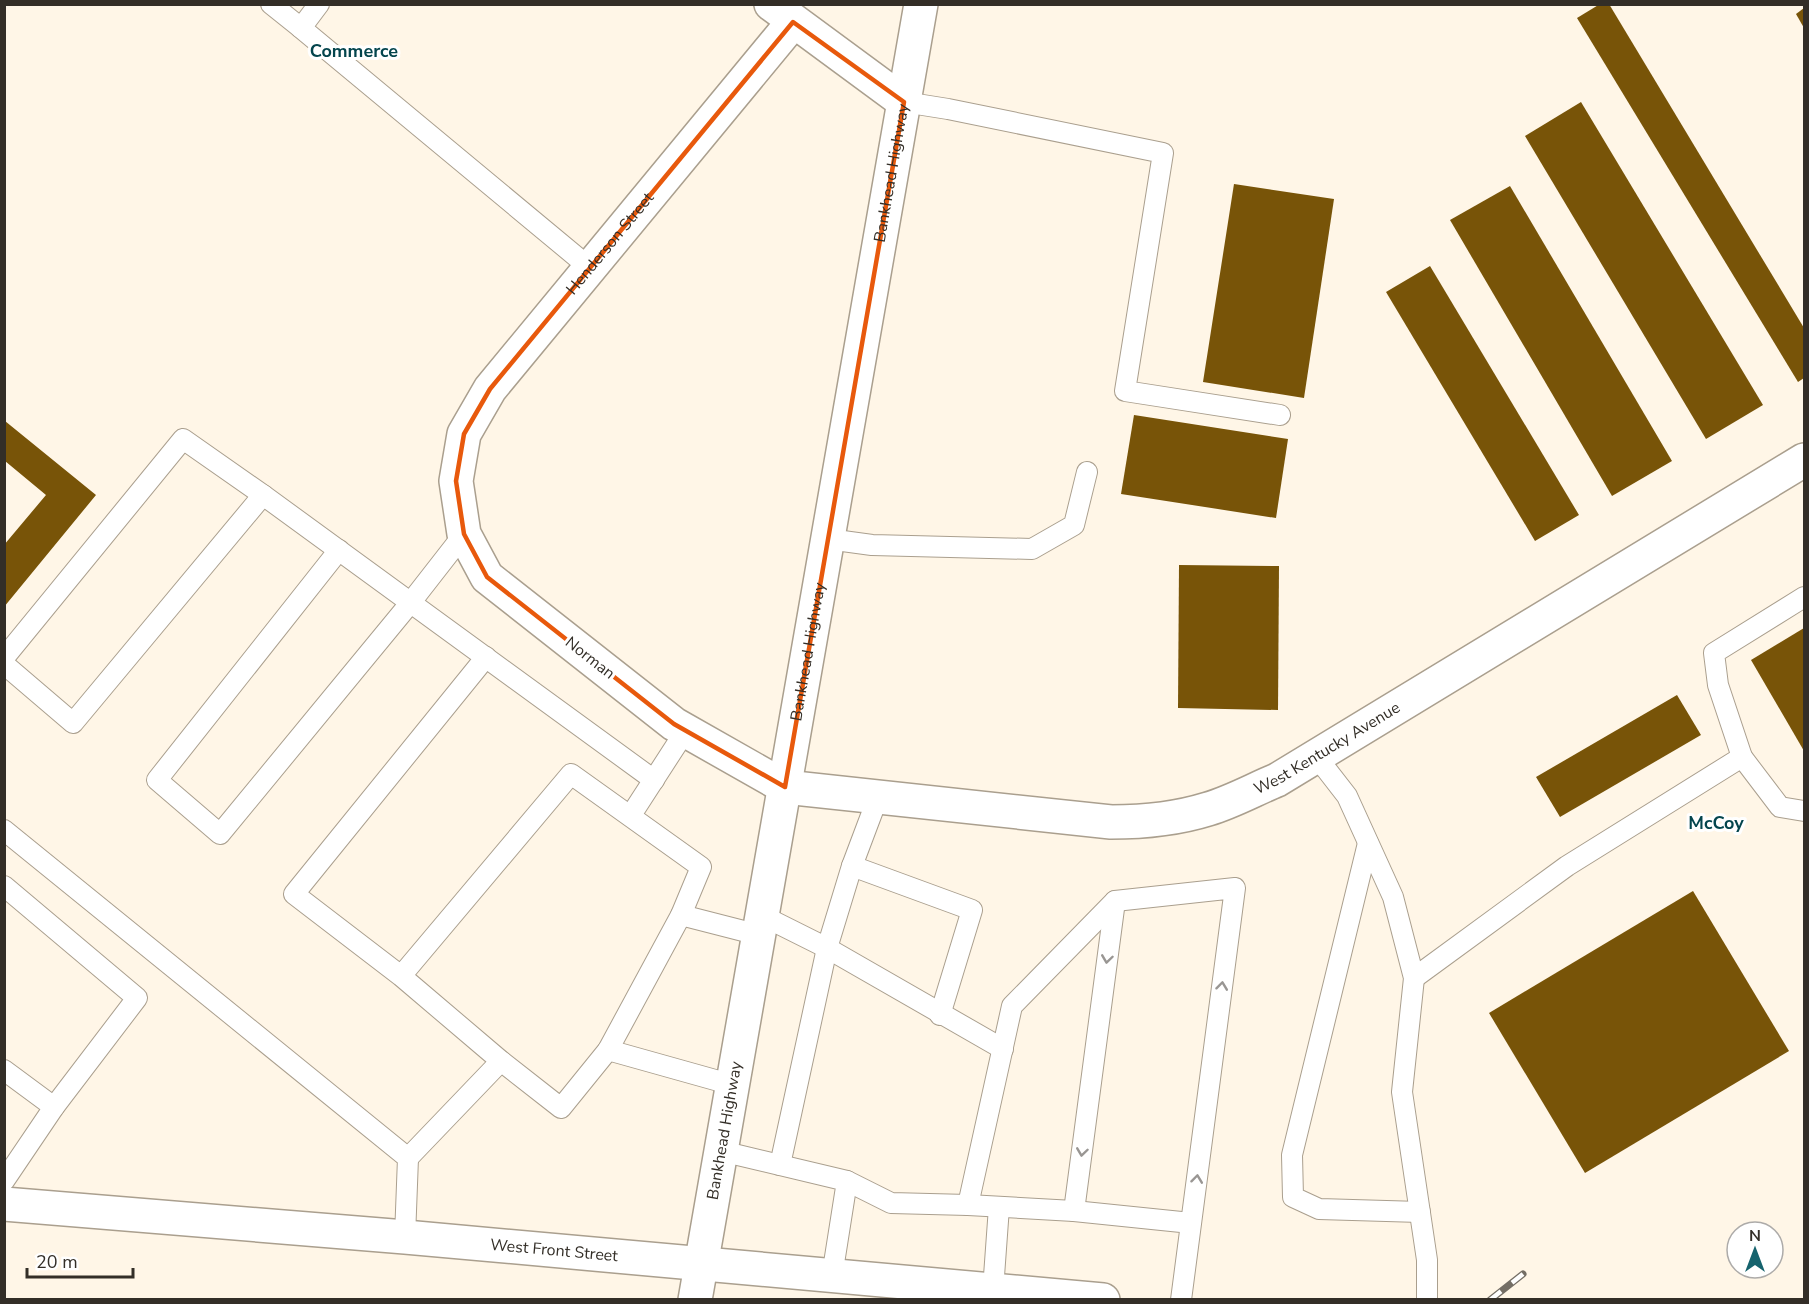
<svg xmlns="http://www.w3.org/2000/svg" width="1809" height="1304" font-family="'Nunito Sans',sans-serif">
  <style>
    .building { fill: #785408 }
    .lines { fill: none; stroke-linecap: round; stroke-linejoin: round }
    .lane-casing { stroke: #aa9f8e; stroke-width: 22 }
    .street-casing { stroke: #aa9f8e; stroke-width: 36 }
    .secondary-casing { stroke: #aa9f8e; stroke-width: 36 }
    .primary-casing { stroke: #aa9f8e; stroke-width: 36 }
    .lane { stroke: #fff; stroke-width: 20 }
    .street { stroke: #fff; stroke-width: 33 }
    .secondary { stroke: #fff; stroke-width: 33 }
    .primary { stroke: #fff; stroke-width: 33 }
    .rail-casing { stroke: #746e65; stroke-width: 7 }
    .rail { stroke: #fff; stroke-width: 4.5; stroke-dasharray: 14; stroke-linecap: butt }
    .oneway { stroke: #999693 }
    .marked { fill: none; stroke: #e8590c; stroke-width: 4.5; stroke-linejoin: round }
    .labels { text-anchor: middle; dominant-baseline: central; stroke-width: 6; stroke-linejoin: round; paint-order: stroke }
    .street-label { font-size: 16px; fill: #332e27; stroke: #fff }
    .neighbourhood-label { font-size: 18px; font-weight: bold; fill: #04454d; stroke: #fff }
  </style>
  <rect width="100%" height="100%" fill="#fff6e7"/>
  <g class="building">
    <polygon points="1600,4 1609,4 1804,328 1804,378 1798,382 1577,18"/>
    <polygon points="1804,8 1804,28 1796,14"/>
    <polygon points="1581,102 1763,405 1706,439 1525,136"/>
    <polygon points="1234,184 1334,199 1304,398 1203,382"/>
    <polygon points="1510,186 1672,461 1612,496 1450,220"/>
    <polygon points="1430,266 1579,515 1535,541 1386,292"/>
    <polygon points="1134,415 1288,439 1276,518 1121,494"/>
    <polygon points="5,421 96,495 4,607 4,545 46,495 5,461"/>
    <polygon points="1179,565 1279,566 1278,710 1178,708"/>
    <polygon points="1804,628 1804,751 1751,660"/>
    <polygon points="1677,695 1701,735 1560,817 1536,777"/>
    <polygon points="1693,891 1789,1051 1585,1173 1489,1013"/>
  </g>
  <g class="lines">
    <defs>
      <g id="lane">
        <polyline points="271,4 301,28 319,4"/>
        <polyline points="301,28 590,268"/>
        <polyline points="904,102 948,109 1163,153 1125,391 1280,415"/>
        <polyline points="828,539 872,545 1032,549 1074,525 1087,472"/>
        <polyline points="339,550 157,780 220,834 411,602 464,534"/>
        <polyline points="4,658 183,439 263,495 654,780"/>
        <polyline points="4,664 73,723 263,495"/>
        <polyline points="1316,756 1347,796 1393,897 1414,978 1402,1092 1427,1260 1427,1300"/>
        <polyline points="1742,757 1780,807 1804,811"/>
        <polyline points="878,797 852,866 972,910 940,1015"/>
        <polyline points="631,815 686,730"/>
        <polyline points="4,830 408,1158 405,1237"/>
        <polyline points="1368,843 1292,1155 1293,1197 1319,1209 1420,1212"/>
        <polyline points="4,886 137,998 54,1107 4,1181"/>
        <polyline points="681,915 759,935"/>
        <polyline points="763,916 827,948 1003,1049"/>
        <polyline points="401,976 571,774 701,867 681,915 608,1050 561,1108 501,1061 401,976 294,894 486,657"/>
        <polyline points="1414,978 1567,866 1742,757 1718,685 1714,653 1804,597"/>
        <polyline points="608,1050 733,1085"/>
        <polyline points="4,1070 54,1107"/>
        <polyline points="721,1151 847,1181 832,1276"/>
        <polyline points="408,1158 501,1061"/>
        <polyline points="780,1165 827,948 852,866"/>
        <polyline points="847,1181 891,1203 968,1205"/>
        <polyline points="1074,1211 1115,901"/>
        <polyline points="993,1290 999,1207"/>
        <polyline points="1181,1300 1235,888 1115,901 1012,1006 968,1205 1074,1211 1191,1223"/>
      </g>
      <g id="street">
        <polyline points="771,4 904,102"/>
        <path id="s1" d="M785 787 674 724 487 577 464 534 456 481 464 434 490 389 793 22"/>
      </g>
      <g id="secondary">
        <path id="s2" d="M785 787 1111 822C1144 822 1176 819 1208 809 1232 802 1255 789 1277 780L1804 460"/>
        <path id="s3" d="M695 1300 921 4"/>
      </g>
      <g id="primary">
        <path id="s4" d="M4 1204 405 1237 1103 1300"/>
      </g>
    </defs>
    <use href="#lane" class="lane-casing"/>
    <use href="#street" class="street-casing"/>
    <use href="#secondary" class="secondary-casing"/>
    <use href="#primary" class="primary-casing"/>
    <use href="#lane" class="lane"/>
    <use href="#street" class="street"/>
    <use href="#secondary" class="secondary"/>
    <use href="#primary" class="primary"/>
    <defs>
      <polyline id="rail" points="1490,1300 1523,1274"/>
    </defs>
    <use href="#rail" class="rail-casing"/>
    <use href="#rail" class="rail"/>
  </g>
  <defs><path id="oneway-chevron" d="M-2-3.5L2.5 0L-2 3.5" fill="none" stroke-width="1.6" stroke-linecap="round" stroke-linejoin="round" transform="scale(1.5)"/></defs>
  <g class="oneway">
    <use href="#oneway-chevron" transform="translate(1107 959) rotate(98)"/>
    <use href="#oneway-chevron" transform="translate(1222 986) rotate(-83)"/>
    <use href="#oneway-chevron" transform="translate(1082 1152) rotate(98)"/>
    <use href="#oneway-chevron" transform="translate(1197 1179) rotate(-83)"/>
  </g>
  <path class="marked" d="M793 22 904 102 785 787 674 724 487 577 464 534 456 481 464 434 490 389Z"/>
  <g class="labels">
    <g class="street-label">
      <text stroke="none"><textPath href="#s3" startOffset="1144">Bankhead Highway</textPath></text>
      <text stroke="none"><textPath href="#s1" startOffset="756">Henderson Street</textPath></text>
      <text stroke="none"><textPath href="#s3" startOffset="658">Bankhead Highway</textPath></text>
      <text transform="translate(590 658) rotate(38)">Norman</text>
      <text stroke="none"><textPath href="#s2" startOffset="560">West Kentucky Avenue</textPath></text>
      <text stroke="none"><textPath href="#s3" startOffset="172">Bankhead Highway</textPath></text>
      <text stroke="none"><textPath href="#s4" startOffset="552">West Front Street</textPath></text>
    </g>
    <g class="neighbourhood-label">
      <text x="354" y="51">Commerce</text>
      <text x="1716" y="823">McCoy</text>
    </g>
  </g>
  <rect width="1809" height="1304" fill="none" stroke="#332e27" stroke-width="12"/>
  <g transform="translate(1755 1250)"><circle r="28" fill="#ffffff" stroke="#adaba9" stroke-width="1.5"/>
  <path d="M0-4.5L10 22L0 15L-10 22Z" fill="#16636d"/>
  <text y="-9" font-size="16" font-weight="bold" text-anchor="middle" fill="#332e27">N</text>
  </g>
  <path d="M27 1268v9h106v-9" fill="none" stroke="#332e27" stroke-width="3"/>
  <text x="36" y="1268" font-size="18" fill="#332e27" stroke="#ffffff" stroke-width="4.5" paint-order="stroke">20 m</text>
</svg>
